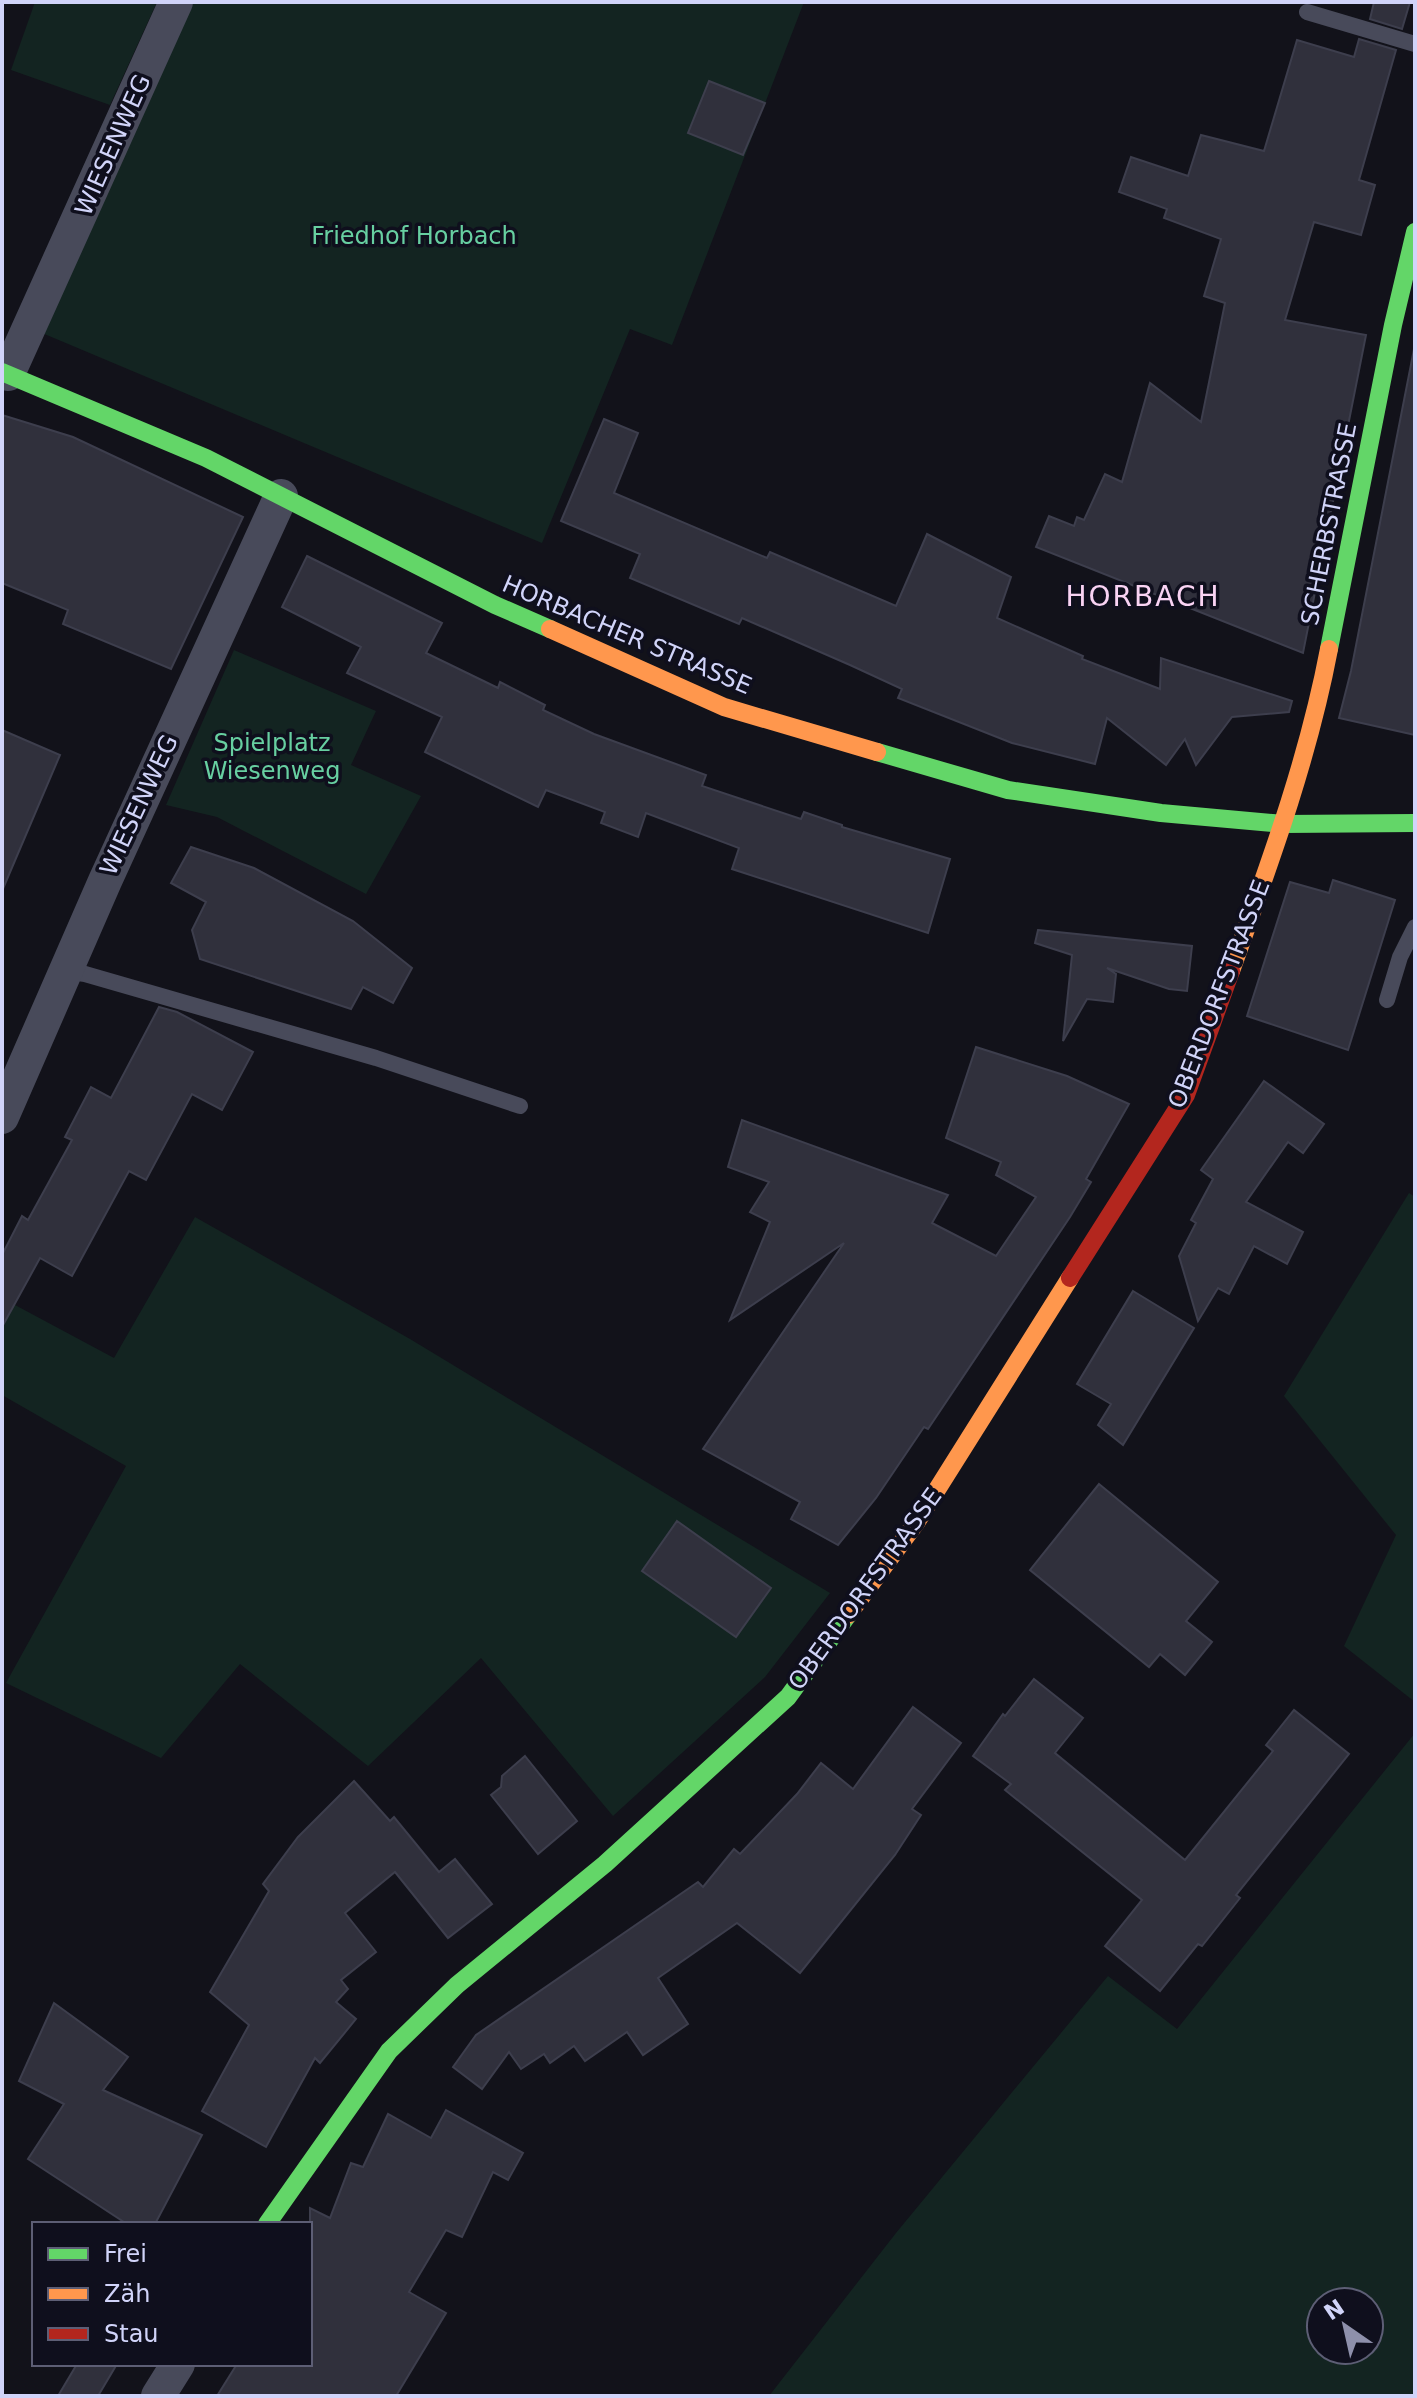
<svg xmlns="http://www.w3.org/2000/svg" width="1417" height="2398" font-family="'DejaVu Sans',sans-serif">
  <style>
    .green { fill: #132421; fill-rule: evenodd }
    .building { fill: #30303c; stroke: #3d3e4d; stroke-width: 2 }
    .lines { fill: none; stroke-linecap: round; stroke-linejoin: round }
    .lane { stroke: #484a5a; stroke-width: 16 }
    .street { stroke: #484a5a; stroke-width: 34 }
    .fast { stroke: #63d668; stroke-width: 18 }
    .slow { stroke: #ff974d; stroke-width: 18 }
    .jam { stroke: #b3261e; stroke-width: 18 }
    .labels { text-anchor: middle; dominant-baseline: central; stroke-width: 7; stroke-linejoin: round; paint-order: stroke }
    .street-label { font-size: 24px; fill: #d1d4f9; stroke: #0f0f1d }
    .park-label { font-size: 24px; fill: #67cfa1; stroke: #0f0f1d }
    .quarter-label { font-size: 28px; letter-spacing: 2px; fill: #f9d3f3; stroke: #0f0f1d }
  </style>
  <rect width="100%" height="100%" fill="#12121a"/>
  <g class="green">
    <polygon points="35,2 157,2 110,105 11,70"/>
    <polygon points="186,2 804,2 672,345 630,329 542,543 42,333"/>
    <polygon points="234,650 376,711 351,765 421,796 366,894 217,817 166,805"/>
    <polygon points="1409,1193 1415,1197 1415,1702 1344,1646 1396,1535 1284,1396"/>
    <polygon points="195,1217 410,1339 830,1593 765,1677 613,1816 481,1658 368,1766 240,1664 161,1758 6,1683 126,1466 2,1395 2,1298 114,1358"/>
    <path d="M1415 1733V2396H769L896 2233 1108 1976 1177 2029ZM1321 2302H1369V2350H1321Z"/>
  </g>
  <g class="building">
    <polygon points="1374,2 1410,2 1402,29 1370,19"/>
    <polygon points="1359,39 1396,50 1359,180 1375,185 1361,235 1314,222 1285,320 1366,335 1303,653 1036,547 1049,516 1074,526 1077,517 1084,520 1105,474 1122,482 1150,383 1201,422 1225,303 1204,296 1221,239 1164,218 1167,209 1119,192 1131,157 1188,176 1201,135 1264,151 1297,40 1354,57"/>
    <polygon points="709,81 765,103 743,155 688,133"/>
    <polygon points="1415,344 1415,735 1339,718 1351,671"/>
    <polygon points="2,415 73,437 243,517 171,669 63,624 68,610 2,583"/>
    <polygon points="604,419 638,433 614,493 767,558 770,552 896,606 927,534 1011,577 997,618 1083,656 1082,659 1160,689 1161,658 1292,701 1289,712 1232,717 1196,765 1185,739 1166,765 1107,718 1095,764 1012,743 898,698 902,689 850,665 742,618 739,624 630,578 640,554 561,521"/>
    <polygon points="307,556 442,623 426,653 498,688 500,682 545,705 543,710 594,734 706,775 702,786 801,819 804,812 842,825 842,827 950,859 928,933 732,869 739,848 646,813 638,837 601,823 605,812 546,790 538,807 425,752 442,717 347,673 361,647 282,607"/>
    <polygon points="2,730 60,755 2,891"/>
    <polygon points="191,847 254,868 353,921 412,968 393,1003 363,987 351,1009 200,959 192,930 206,902 171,883"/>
    <polygon points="1333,880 1395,900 1348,1050 1247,1016 1290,882 1329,893"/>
    <polygon points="1038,930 1192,946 1187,991 1169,989 1107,968 1116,974 1113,1002 1087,999 1063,1041 1072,955 1035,943"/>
    <polygon points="159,1007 177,1012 253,1052 222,1110 192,1094 146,1180 129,1171 72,1276 40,1258 2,1327 2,1255 22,1216 28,1220 72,1140 65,1137 91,1087 111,1098"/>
    <polygon points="976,1047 1067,1076 1129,1104 1086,1179 1091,1182 1070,1217 928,1429 924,1427 876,1498 838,1545 791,1519 800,1502 703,1449 844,1243 730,1320 770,1222 750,1212 769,1182 728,1167 742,1120 948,1195 932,1223 996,1256 1036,1197 996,1175 1001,1162 946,1138"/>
    <polygon points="1264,1081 1324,1124 1303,1153 1288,1142 1246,1202 1303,1232 1287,1264 1254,1246 1229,1294 1218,1288 1198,1321 1179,1256 1196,1223 1191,1220 1213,1179 1201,1170"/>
    <polygon points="1133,1291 1194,1328 1123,1445 1098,1425 1111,1404 1077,1384"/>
    <polygon points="1099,1484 1218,1582 1186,1621 1212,1642 1185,1675 1160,1654 1149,1667 1030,1570"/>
    <polygon points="677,1521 771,1588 736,1637 642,1571"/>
    <polygon points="1034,1679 1083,1718 1055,1753 1185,1860 1273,1751 1266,1745 1294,1710 1349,1754 1236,1895 1240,1898 1202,1946 1198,1944 1160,1991 1105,1946 1142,1900 1005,1790 1011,1784 973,1756 1003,1714 1005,1716"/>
    <polygon points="913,1707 961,1743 912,1809 921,1815 895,1855 800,1973 737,1923 658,1978 688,2024 643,2055 627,2032 585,2061 574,2046 550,2063 544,2054 521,2069 509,2052 482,2089 453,2067 476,2035 698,1882 703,1887 734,1849 740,1854 797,1794 821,1763 853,1789"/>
    <polygon points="525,1756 577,1821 538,1854 491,1795 501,1787 502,1776"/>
    <polygon points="354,1781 390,1821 394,1817 439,1872 455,1859 492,1904 448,1938 395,1872 345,1913 376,1952 341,1980 348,1989 336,2002 356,2019 320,2063 315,2058 266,2147 202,2111 249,2025 210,1992 269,1891 263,1884 298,1837"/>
    <polygon points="54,2003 128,2057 103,2090 202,2135 155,2224 127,2224 28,2159 64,2104 19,2081"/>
    <polygon points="446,2110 523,2153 508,2180 493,2172 462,2237 446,2230 409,2292 446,2313 396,2396 217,2396 237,2364 310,2364 310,2208 330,2218 351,2163 363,2167 388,2114 431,2138"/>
    <polygon points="77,2364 117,2364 98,2396 58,2396"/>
  </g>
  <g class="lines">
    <g class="lane">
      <polyline points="1307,12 1415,44"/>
      <polyline points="65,971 85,974 376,1058 520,1106"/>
      <polyline points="1387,1000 1400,957 1415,927"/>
    </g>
    <g class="street">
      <polyline points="8,374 176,2"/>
      <polyline points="2,1117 105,881 281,496"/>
      <polyline points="158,2396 178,2364"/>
    </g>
    <g class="fast">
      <polyline points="2,372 206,458 495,605 550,629"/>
      <polyline points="1329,649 1393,325 1415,232"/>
      <polyline points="877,752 1008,790 1161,813 1284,824 1415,823"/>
      <polyline points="267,2224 389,2051 457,1985 605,1864 788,1697 848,1615"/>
    </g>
    <g class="slow">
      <polyline points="550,629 724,707 877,752"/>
      <path d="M1231 971C1269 865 1308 760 1329 649"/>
      <polyline points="848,1615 916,1523 1070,1278"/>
    </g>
    <polyline class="jam" points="1070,1278 1186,1095 1231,971"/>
  </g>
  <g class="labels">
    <g class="street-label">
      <text transform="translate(113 145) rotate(-66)">WIESENWEG</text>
      <text transform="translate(1329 524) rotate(-79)">SCHERBSTRASSE</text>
      <text transform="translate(627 635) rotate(23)">HORBACHER STRASSE</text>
      <text transform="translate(139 805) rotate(-65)">WIESENWEG</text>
      <text transform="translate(1219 994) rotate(-69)">OBERDORFSTRASSE</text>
      <text transform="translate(865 1589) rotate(-54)">OBERDORFSTRASSE</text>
    </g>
    <g class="park-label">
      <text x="414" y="236">Friedhof Horbach</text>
      <text x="272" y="743">Spielplatz<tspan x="272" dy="28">Wiesenweg</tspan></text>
    </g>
    <g class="quarter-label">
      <text x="1143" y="596">HORBACH</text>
    </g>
  </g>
  <rect width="1417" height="2398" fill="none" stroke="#d1d4f9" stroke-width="8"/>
  <rect x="32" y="2222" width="280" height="144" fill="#0f0f1d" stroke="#5d5e75" stroke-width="2"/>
  <rect x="48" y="2248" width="40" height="12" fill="#63d668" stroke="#5d5e75" stroke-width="2"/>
  <text x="104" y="2262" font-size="24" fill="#d1d4f9">Frei</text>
  <rect x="48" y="2288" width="40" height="12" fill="#ff974d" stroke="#5d5e75" stroke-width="2"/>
  <text x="104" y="2302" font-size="24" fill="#d1d4f9">Zäh</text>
  <rect x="48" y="2328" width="40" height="12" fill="#b3261e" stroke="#5d5e75" stroke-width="2"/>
  <text x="104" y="2342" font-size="24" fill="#d1d4f9">Stau</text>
  <g transform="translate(1345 2326) rotate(326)"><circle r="38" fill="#0f0f1d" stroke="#5d5e75" stroke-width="2"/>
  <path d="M0-6L14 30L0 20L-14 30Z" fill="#8e90ab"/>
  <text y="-12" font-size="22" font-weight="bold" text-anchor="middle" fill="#d1d4f9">N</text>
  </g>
</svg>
